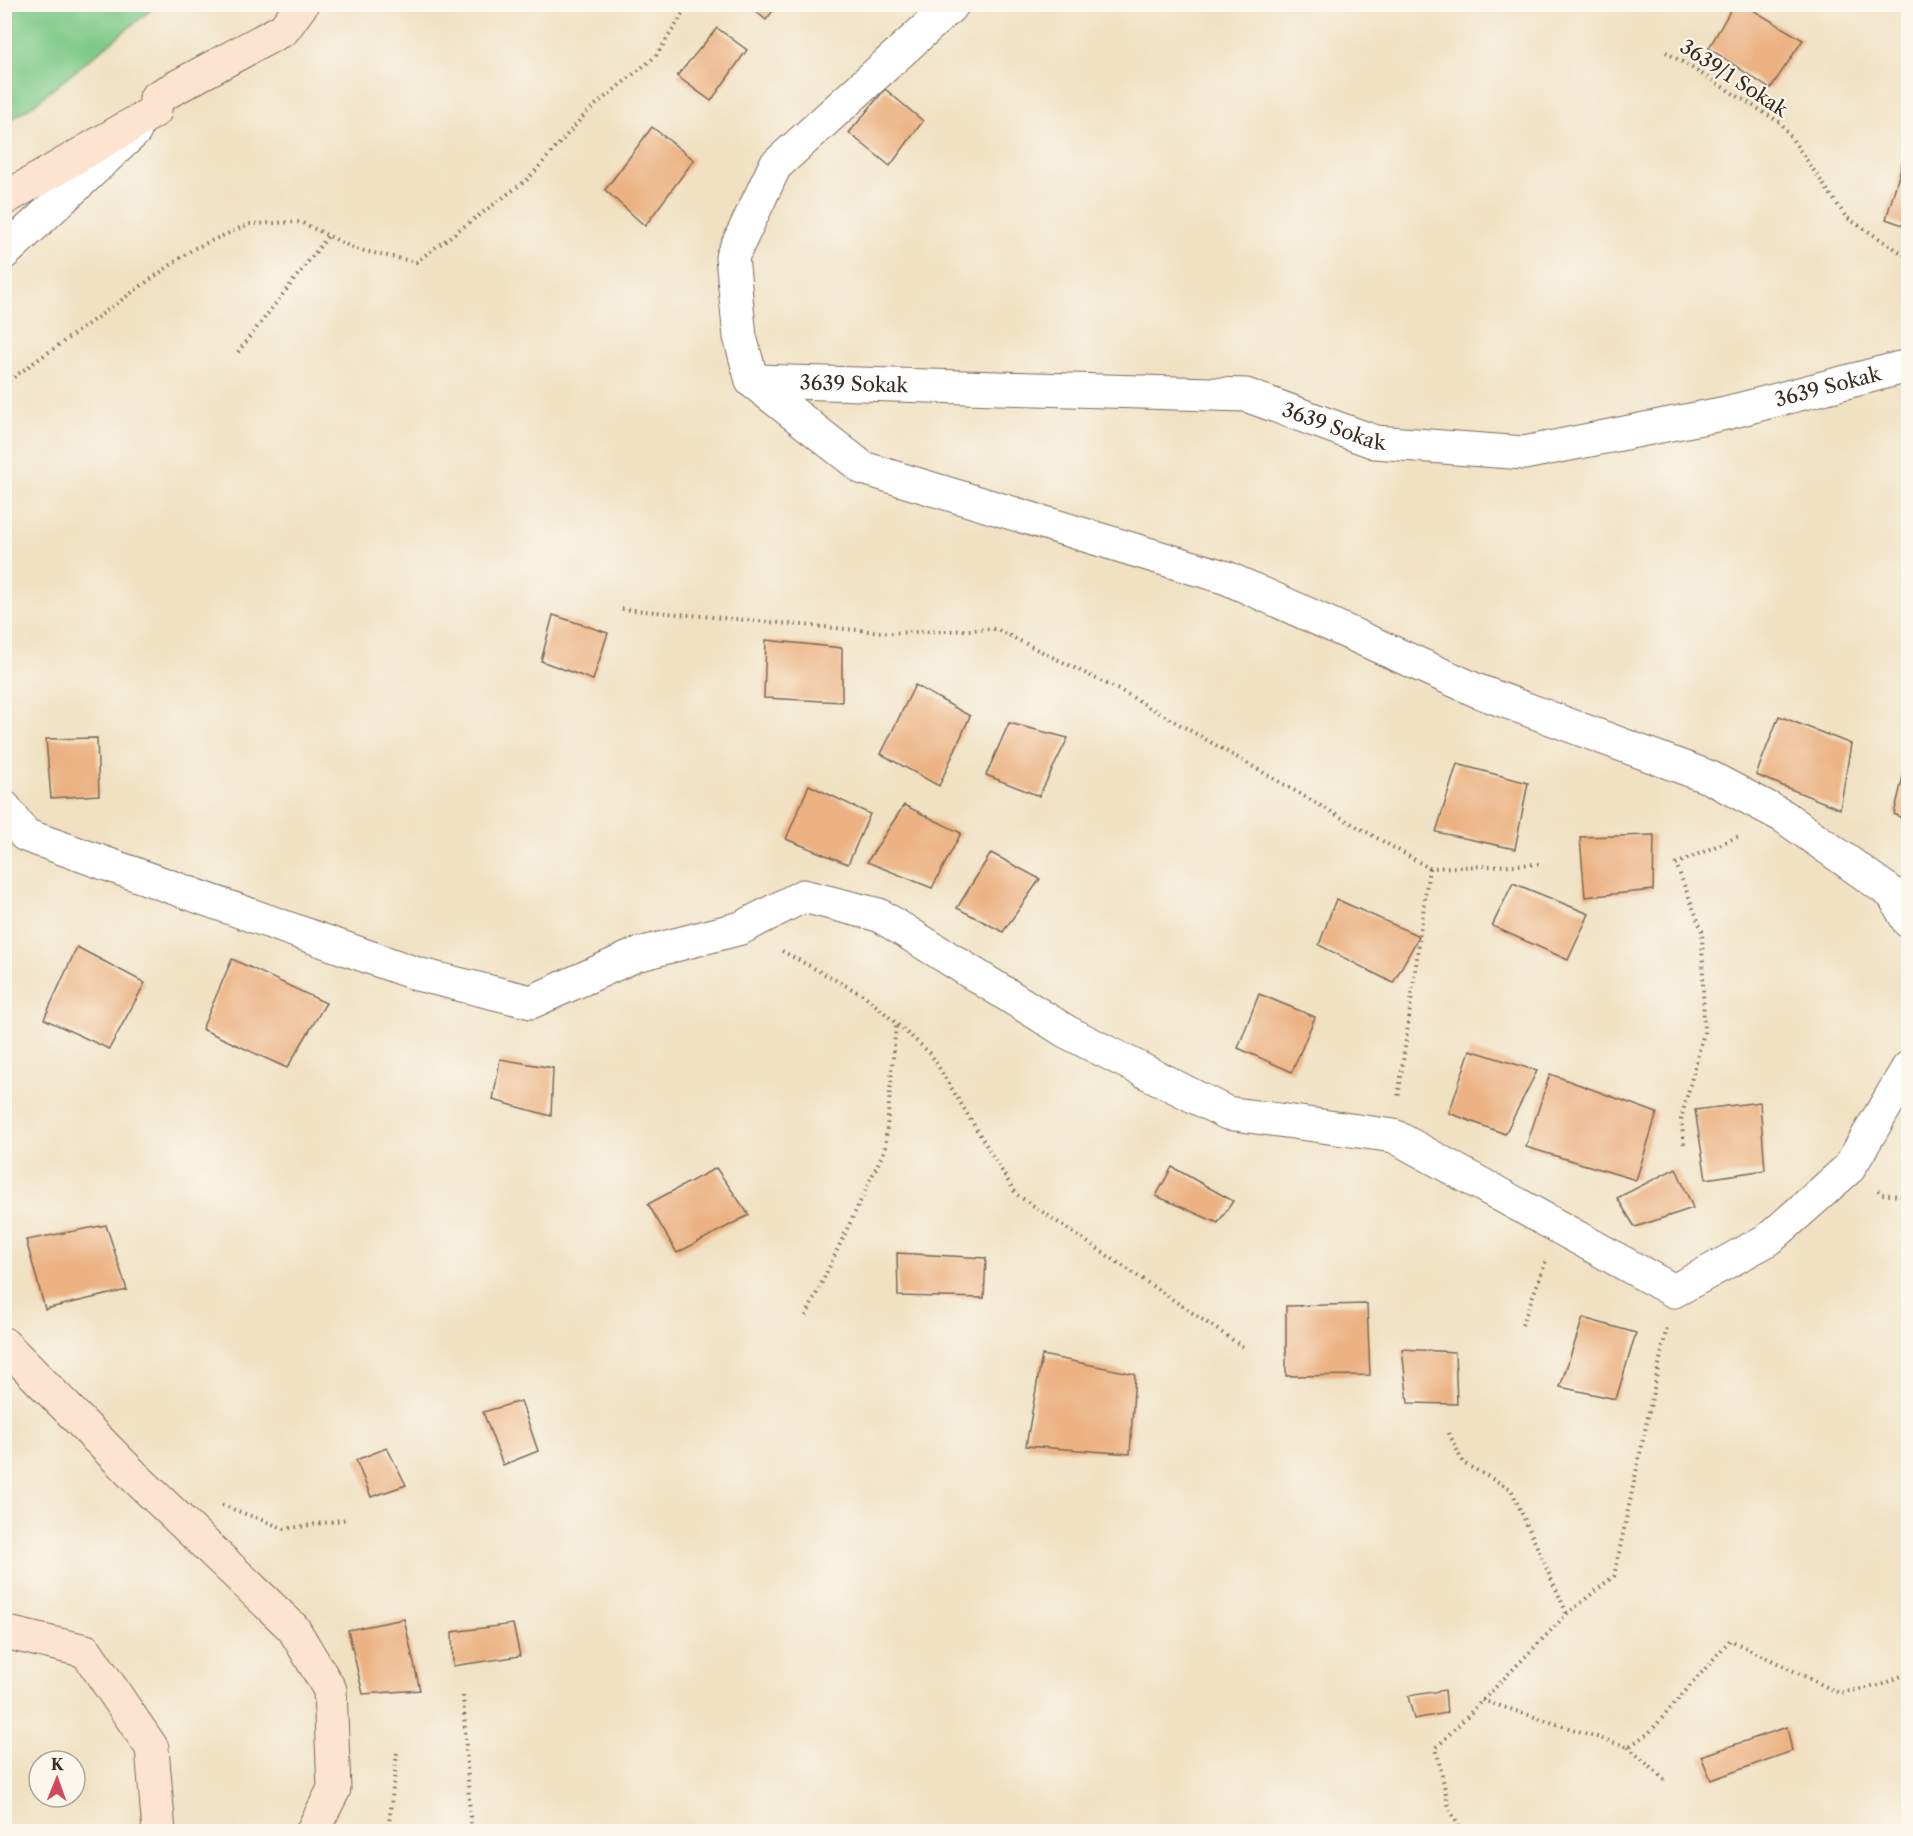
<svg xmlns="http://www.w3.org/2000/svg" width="1913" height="1836" font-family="'Libre Caslon Text',serif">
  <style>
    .green { fill: #7cc988; stroke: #5c7a53; stroke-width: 1.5 }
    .building { fill: #ecb283 }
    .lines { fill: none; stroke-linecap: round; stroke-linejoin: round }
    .street-casing { stroke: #7a6a58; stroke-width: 35 }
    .secondary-casing { stroke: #7a6a58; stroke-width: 35 }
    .path { stroke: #7a6a58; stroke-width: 4; stroke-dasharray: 1.5 4.5; stroke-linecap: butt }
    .street { stroke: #fff; stroke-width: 33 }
    .secondary { stroke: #fde4d1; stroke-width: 33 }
    .labels { text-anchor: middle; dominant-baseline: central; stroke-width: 4.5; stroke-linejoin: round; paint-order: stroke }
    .street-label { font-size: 20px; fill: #3b2a1e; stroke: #fbf7ec }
  </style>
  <rect width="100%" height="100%" fill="#fbf7ec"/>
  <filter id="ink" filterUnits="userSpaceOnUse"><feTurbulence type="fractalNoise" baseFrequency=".0167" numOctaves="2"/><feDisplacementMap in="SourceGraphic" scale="12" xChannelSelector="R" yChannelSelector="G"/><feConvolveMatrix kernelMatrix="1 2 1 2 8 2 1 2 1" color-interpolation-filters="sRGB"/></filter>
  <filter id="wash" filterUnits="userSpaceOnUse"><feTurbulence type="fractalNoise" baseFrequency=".008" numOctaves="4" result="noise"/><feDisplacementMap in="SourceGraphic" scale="24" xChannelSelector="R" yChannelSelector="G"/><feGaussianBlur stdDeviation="1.35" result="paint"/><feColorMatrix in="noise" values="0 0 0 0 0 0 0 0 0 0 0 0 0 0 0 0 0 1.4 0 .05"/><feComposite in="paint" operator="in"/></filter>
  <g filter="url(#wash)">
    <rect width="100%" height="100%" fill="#f0e1c3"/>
    <polygon class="green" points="5,4 157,4 157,5 37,102 5,124"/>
    <g id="blocks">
      <g class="building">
        <polygon points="747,4 778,4 766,20"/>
        <polygon points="1734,4 1743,4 1803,40 1770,89 1709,48"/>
        <polygon points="717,28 747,50 711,101 677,76"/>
        <polygon points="885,89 923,121 890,166 849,133"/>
        <polygon points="652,127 694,160 645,226 605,190"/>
        <polygon points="1906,151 1908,151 1908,227 1886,219"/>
        <polygon points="553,615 608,633 593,680 541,661"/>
        <polygon points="766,640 842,648 842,702 764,698"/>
        <polygon points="915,685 970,716 939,786 881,754"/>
        <polygon points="1779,716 1851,744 1840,809 1756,775"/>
        <polygon points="1009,723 1068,738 1039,796 986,775"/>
        <polygon points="97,738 99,795 51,798 46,739"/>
        <polygon points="1457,764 1528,783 1515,849 1436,832"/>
        <polygon points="1905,768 1908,770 1908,821 1894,814"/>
        <polygon points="809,785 870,814 848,864 786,839"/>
        <polygon points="904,805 961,833 932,888 867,862"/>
        <polygon points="1654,835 1653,890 1585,897 1580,837"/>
        <polygon points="991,853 1040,879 1003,932 957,908"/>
        <polygon points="1513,883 1589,914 1568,960 1492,926"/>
        <polygon points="1336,899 1419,936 1393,983 1319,945"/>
        <polygon points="77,947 145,983 109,1049 44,1019"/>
        <polygon points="232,959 326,1003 287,1068 202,1029"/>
        <polygon points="1259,994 1315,1017 1292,1072 1238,1048"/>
        <polygon points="1470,1050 1537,1071 1505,1134 1449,1113"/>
        <polygon points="500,1059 553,1068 551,1116 493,1100"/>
        <polygon points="1550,1074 1657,1113 1636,1180 1526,1147"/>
        <polygon points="1760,1102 1765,1170 1706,1179 1695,1110"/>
        <polygon points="1172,1167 1233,1201 1218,1223 1156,1196"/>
        <polygon points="716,1168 749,1215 677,1253 648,1204"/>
        <polygon points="1676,1168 1693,1208 1635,1227 1617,1198"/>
        <polygon points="106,1225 127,1290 45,1309 26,1240"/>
        <polygon points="897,1253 986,1258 984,1298 898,1296"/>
        <polygon points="1367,1304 1370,1375 1286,1376 1286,1306"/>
        <polygon points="1583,1318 1636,1333 1616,1399 1560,1387"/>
        <polygon points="1402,1349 1455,1352 1457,1404 1408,1403"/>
        <polygon points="1042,1355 1135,1374 1130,1454 1026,1446"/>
        <polygon points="521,1401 538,1451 503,1465 483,1412"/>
        <polygon points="387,1448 406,1485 371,1497 356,1460"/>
        <polygon points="404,1619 420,1690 363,1694 348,1630"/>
        <polygon points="513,1624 520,1656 453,1666 452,1632"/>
        <polygon points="1445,1690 1447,1713 1414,1719 1408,1696"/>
        <polygon points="1787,1727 1792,1751 1711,1780 1701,1756"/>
      </g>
    </g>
  </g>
  <g filter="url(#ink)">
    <use href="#blocks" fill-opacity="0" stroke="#7a6a58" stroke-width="1.5"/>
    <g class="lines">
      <defs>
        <g id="street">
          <polyline points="953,4 775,166 732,257 740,337 752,381 863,468 1227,578 1478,691 1711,778 1783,816 1893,894 1908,921"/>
          <polyline points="4,253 135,131"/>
          <path id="s1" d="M752 381 1246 395 1375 442 1524 453 1726 413 1908 366"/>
          <polyline points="4,807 25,835 417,974 531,1002 636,955 741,928 803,896 879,915 1067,1032 1227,1113 1394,1136 1674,1291 1769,1239 1849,1168 1908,1068"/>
        </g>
        <g id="secondary">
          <polyline points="4,199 155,111 156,98 284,29 302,4"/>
          <polyline points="4,1344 136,1478 293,1628 330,1690 334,1789 312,1832"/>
          <polyline points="4,1632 86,1651 152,1748 159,1832"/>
        </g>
      </defs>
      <use href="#street" class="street-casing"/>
      <use href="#secondary" class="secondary-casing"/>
      <g class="path">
        <polyline points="1666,52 1781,123 1846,217 1908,257"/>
        <polyline points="238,352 328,236"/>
        <polyline points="4,384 193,249 249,224 301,222 355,249 416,262 528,179 588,111 656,56 689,4"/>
        <polyline points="622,609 892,633 996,629 1125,693 1429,868 1398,1099"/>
        <polyline points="1429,868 1542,864"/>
        <polyline points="782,951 865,996 930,1053 1016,1194 1246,1349"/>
        <polyline points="1684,1144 1681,1119 1704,1032 1702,931 1676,864 1739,836"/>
        <polyline points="1878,1190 1882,1194 1908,1197"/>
        <polyline points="806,1316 885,1149 896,1024"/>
        <polyline points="1522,1325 1546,1261"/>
        <polyline points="1449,1433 1463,1463 1511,1489 1567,1614"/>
        <polyline points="222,1505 285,1529 348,1519"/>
        <polyline points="463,1696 471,1832"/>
        <polyline points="1482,1700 1628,1747 1649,1733 1730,1640 1839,1693 1882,1685 1908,1673"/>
        <polyline points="1628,1747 1666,1781"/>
        <polyline points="388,1832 397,1753"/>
        <polyline points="1462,1832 1449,1808 1436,1748 1567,1614 1614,1576 1667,1327"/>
      </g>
      <use href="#street" class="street"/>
      <use href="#secondary" class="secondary"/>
    </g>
  </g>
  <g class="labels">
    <g class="street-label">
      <text transform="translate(1734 78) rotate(33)">3639/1 Sokak</text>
      <text stroke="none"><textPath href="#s1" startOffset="102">3639 Sokak</textPath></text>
      <text stroke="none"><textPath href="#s1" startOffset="1092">3639 Sokak</textPath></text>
      <text stroke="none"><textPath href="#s1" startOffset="588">3639 Sokak</textPath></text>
    </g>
  </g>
  <rect width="1913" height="1836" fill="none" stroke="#fbf7ec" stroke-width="24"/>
  <g transform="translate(57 1779) rotate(1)"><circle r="28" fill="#fbf7ec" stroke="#aea59a" stroke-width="1.5"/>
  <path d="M0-4.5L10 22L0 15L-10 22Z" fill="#d1495b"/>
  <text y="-9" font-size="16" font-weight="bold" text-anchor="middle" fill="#3b2a1e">K</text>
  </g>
</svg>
